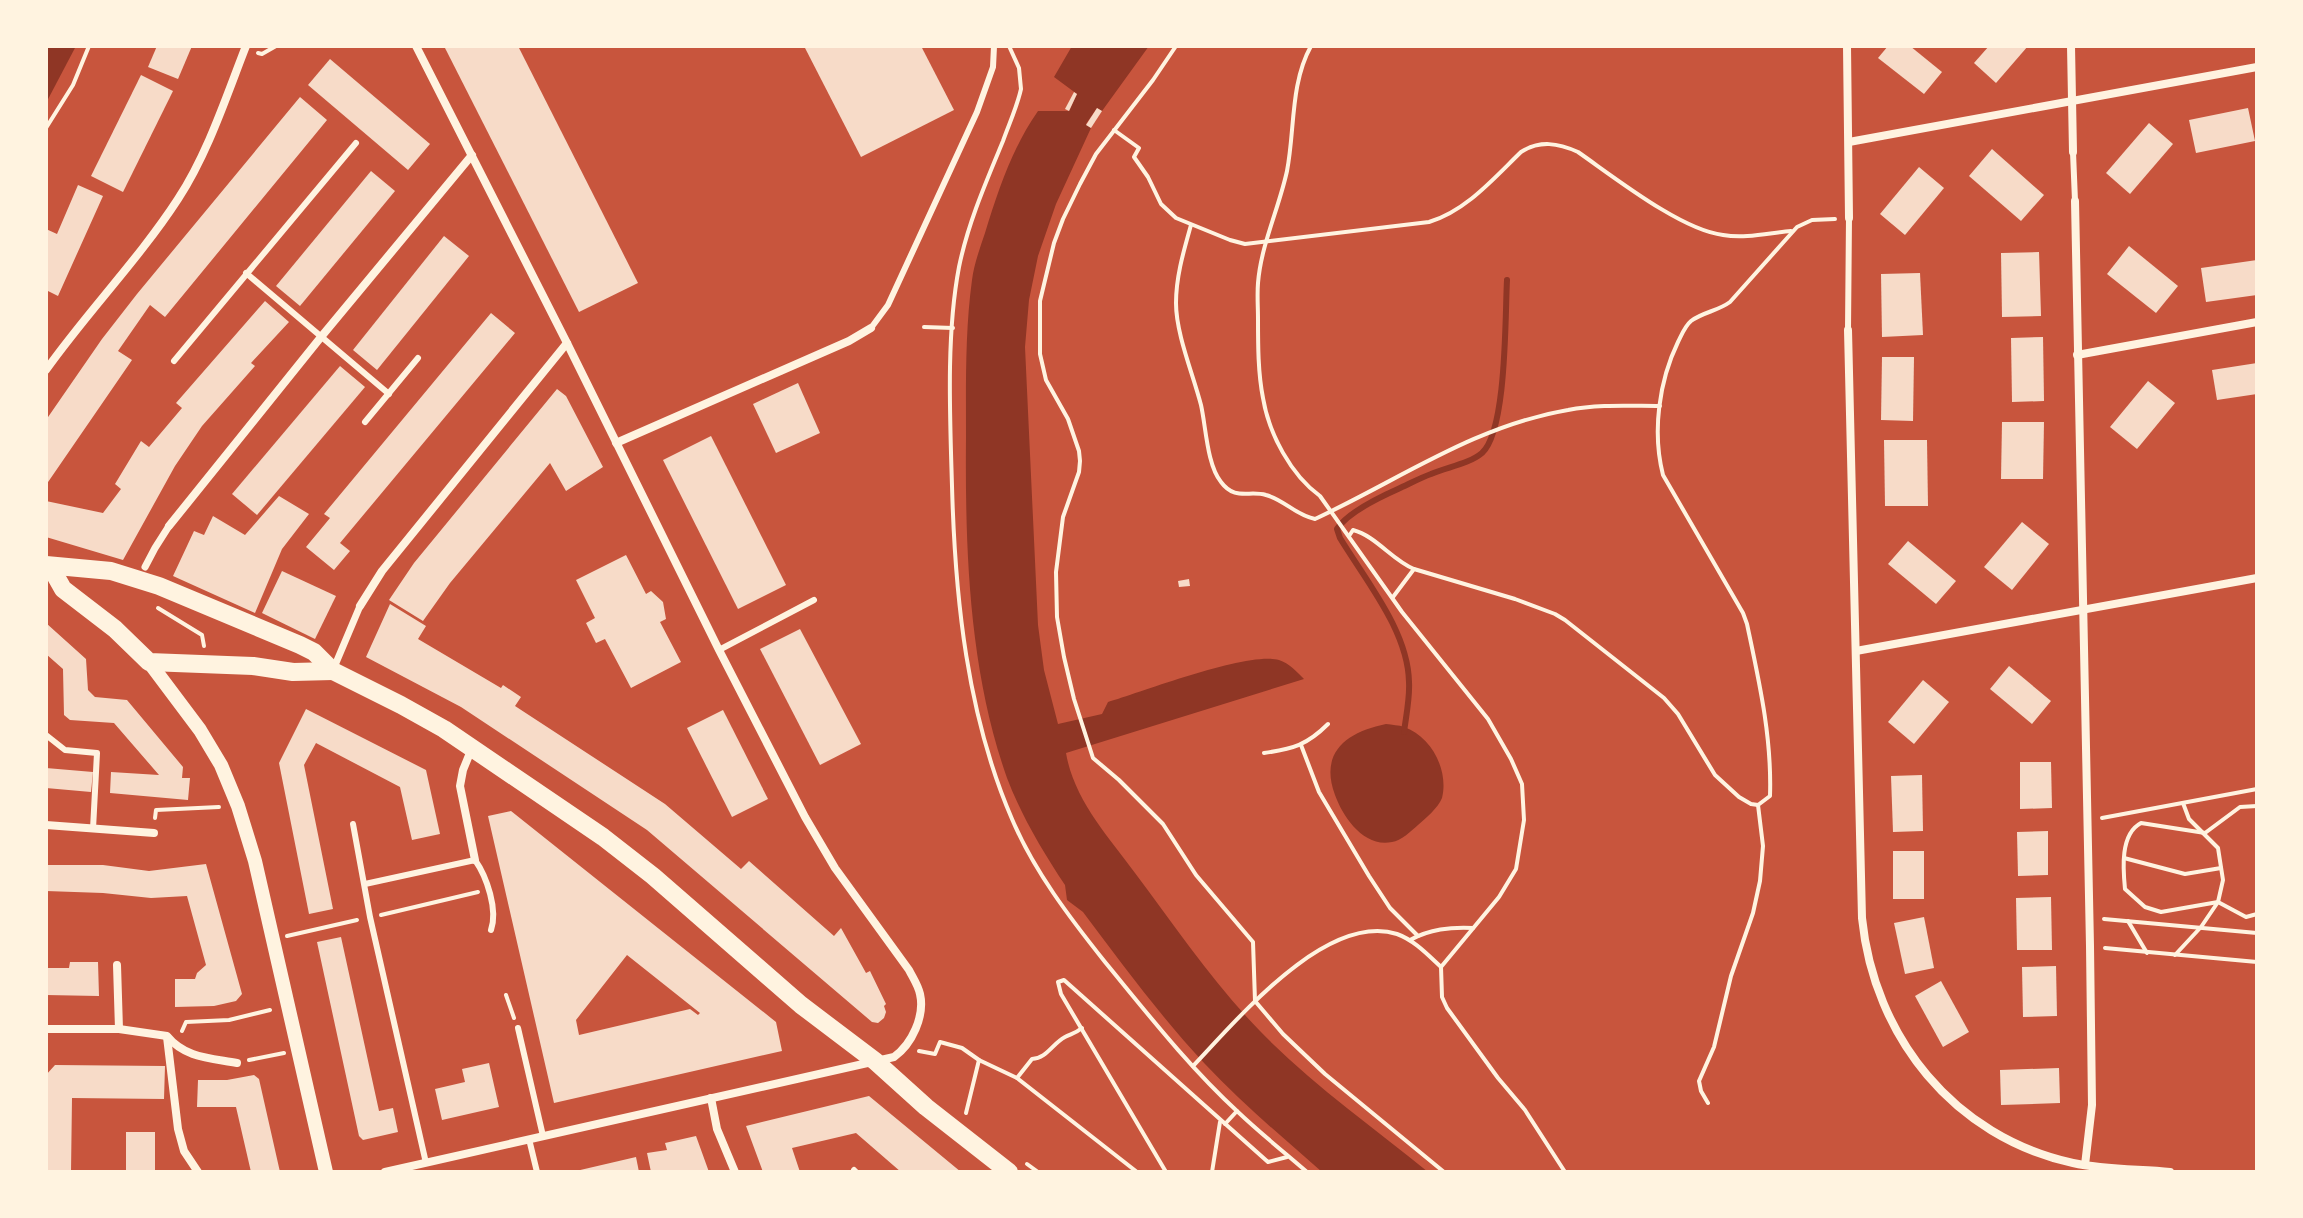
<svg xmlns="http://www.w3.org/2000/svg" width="2303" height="1218" font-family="Karla,sans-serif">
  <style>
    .water { fill: #8f3625 }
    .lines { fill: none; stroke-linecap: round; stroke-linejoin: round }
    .stream { stroke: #8f3625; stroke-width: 6 }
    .building { fill: #f7dbc8; fill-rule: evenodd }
    .path { stroke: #fff3e0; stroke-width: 4 }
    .service { stroke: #fff3e0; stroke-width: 6 }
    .pedestrian { stroke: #fff3e0; stroke-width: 7 }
    .minor { stroke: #fff3e0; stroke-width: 8 }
    .tertiary { stroke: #fff3e0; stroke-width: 14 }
    .primary { stroke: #fff3e0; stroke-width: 18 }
  </style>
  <rect width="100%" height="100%" fill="#c8553d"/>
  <g class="water">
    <polygon points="46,46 76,46 46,103"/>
    <path d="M1072 46H1149L1102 111 1097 108 1086 124 1091 128 1056 204 1038 256 1029 300 1025 347 1038 625 1044 670 1058 724 1102 714 1108 702C1142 692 1248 651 1279 660 1289 663 1297 672 1304 679L1066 753C1074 800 1108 836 1135 873 1175 926 1213 983 1260 1031 1309 1082 1373 1127 1428 1172H1322C1282 1137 1242 1103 1205 1064 1161 1017 1122 964 1083 912L1067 900 1065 885C1043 852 1021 815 1007 778 969 670 965 551 966 437 966 385 965 331 972 280 974 264 980 248 985 233 998 191 1012 148 1038 111H1069L1077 94 1054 77Z"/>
    <path d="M1386 724C1392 725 1399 725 1404 727 1431 736 1449 770 1442 798 1438 808 1426 818 1418 825 1411 831 1401 841 1392 842 1364 848 1343 817 1335 795 1319 752 1347 732 1386 724Z"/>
  </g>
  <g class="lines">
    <path class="stream" d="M1404 732C1406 716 1410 698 1409 682 1408 631 1366 581 1340 538L1337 529C1348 512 1380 497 1398 489 1409 484 1420 478 1431 474 1447 467 1469 464 1482 453 1507 430 1505 316 1507 280"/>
  </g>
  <g class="building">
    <polygon points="157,46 192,46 178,79 148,67"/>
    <polygon points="444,46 518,46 638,283 579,312"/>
    <polygon points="804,46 921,46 954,110 861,157"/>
    <polygon points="1888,46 1910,46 1942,72 1924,94 1878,58"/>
    <polygon points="1989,46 2028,46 1996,83 1974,63"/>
    <polygon points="330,59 430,144 408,170 308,85"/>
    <polygon points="141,75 173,91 123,192 91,176"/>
    <polygon points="1074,92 1077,94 1069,111 1065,109"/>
    <polygon points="300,97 327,120 165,317 150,305 118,351 132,360 46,485 46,420 102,339 137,294"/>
    <polygon points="1097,108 1102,111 1091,128 1086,125"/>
    <polygon points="2248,108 2255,141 2196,153 2189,120"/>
    <polygon points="2149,123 2173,144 2130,194 2106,173"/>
    <polygon points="1992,149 2044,195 2021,221 1969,176"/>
    <polygon points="1919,167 1944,188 1905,235 1880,214"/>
    <polygon points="371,171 395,191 300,306 276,286"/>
    <polygon points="78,185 103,196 58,296 46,290 46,229 57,234"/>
    <polygon points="444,236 469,256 377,370 353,350"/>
    <polygon points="2129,246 2178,286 2156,313 2107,274"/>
    <polygon points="2039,252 2041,316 2002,317 2001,253"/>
    <polygon points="2257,260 2257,295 2206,302 2201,268"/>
    <polygon points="1920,273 1923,335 1882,337 1881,274"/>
    <polygon points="265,301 289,322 251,363 255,366 202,426 175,466 123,560 46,537 46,501 103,513 121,489 115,484 141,441 149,447 182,408 176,403"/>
    <polygon points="491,313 515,333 340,543 350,551 334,570 306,547 330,518 324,514"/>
    <polygon points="2043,337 2044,401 2012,402 2011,338"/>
    <polygon points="1882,357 1914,357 1913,421 1881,420"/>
    <polygon points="2257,363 2257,394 2217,400 2212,370"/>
    <polygon points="340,366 365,387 257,515 232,494"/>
    <polygon points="2148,381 2175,403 2137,449 2110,427"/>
    <polygon points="798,383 820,433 776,453 753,404"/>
    <polygon points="557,389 566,396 603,467 566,491 550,463 450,583 423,621 389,600 414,563"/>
    <polygon points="2002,422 2044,422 2043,479 2001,479"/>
    <polygon points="711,436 786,585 738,609 663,460"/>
    <polygon points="1884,440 1927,440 1928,506 1885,506"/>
    <polygon points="279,496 309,514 282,549 255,613 173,576 194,531 204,535 213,516 245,535"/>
    <polygon points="2022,522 2049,544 2012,590 1984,567"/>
    <polygon points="1908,541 1956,581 1936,604 1888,564"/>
    <polygon points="626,555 646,594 651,591 663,602 666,619 660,622 681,662 631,688 605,639 596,643 586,623 595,618 576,580"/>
    <polygon points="282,571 336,596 315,639 262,613"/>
    <polygon points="1189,579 1190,586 1179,587 1178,581"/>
    <polygon points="390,604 426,626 418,639 501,688 503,685 521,697 515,706 665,804 741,869 749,861 834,936 841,928 866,973 870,971 886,1004 884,1006 886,1012 884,1018 878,1023 872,1022 647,830 461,707 366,657"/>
    <polygon points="46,623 86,659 88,690 95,697 127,700 183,767 182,778 190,778 188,800 110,793 111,772 159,775 114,723 70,720 64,715 63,669 46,654"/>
    <polygon points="800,629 861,744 820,765 760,649"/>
    <polygon points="2009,666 2051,701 2032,724 1990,689"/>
    <polygon points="1923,680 1949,702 1914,744 1888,722"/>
    <polygon points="306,709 426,770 440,834 412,840 400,787 316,743 304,765 333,909 309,914 279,763"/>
    <polygon points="723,710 768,799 732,817 687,728"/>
    <polygon points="2020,762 2051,762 2052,808 2020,809"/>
    <polygon points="46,768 93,772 91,792 46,788"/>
    <polygon points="1922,775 1923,831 1893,832 1891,776"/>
    <path d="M511 811 776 1022 782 1051 554 1103 488 816ZM627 955 700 1013 698 1015 690 1009 579 1035 576 1020Z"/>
    <polygon points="2048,831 2048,875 2018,876 2017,832"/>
    <rect x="1893" y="851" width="31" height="48"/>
    <polygon points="206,864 242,994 236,1001 214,1006 175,1007 175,979 195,979 197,973 206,965 187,896 151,898 103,893 46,891 46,865 103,865 149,871"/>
    <polygon points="2051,897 2052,950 2017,950 2016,898"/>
    <polygon points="1924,917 1934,968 1905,974 1894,923"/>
    <polygon points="341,937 379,1111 393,1108 398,1132 363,1140 359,1136 317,942"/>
    <polygon points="70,962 98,962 99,996 46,995 46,968 69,968"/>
    <polygon points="2056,966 2057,1016 2023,1017 2022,967"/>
    <polygon points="1941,981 1969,1032 1943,1047 1915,996"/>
    <polygon points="489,1063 499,1107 442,1120 435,1089 465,1082 462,1069"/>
    <polygon points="55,1065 165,1066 164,1099 72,1098 71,1172 46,1172 46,1075"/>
    <polygon points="2059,1068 2060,1103 2001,1105 2000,1070"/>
    <polygon points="254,1075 259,1079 280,1172 251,1172 236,1107 197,1107 198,1080 227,1080"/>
    <polygon points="869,1096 961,1172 901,1172 856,1133 792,1148 800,1172 763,1172 746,1126"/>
    <rect x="126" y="1132" width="29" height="40"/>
    <polygon points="696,1136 709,1172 651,1172 647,1153 667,1150 665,1143"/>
    <polygon points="636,1157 639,1172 576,1172 576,1171"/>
  </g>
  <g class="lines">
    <g class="path">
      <path d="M1009 46 1019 68 1021 89C1017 107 1009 124 1003 141 986 182 968 223 959 267 946 335 950 417 952 486 955 598 967 715 1012 819 1034 871 1070 918 1105 962 1147 1013 1189 1067 1238 1112 1260 1133 1284 1152 1307 1172"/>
      <polyline points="1176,46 1153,80 1096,154 1080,184 1063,219 1054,243 1040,301 1040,354 1046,380 1068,419 1079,451 1080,461 1079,472 1063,517 1056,572 1057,617 1064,657 1074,699 1093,758 1119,780 1163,824 1196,875 1253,942 1255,1001 1283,1034 1325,1074 1444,1172"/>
      <path d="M1311 46C1290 84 1295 130 1287 171 1279 208 1261 245 1258 283 1257 295 1258 307 1258 319 1258 345 1258 373 1263 398 1269 434 1291 475 1320 496L1402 612 1488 719 1511 759 1522 784 1524 820 1516 869 1499 897 1441 967 1442 997 1447 1008 1498 1078 1525 1110 1565 1172"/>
      <polyline points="258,53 262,54 276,46"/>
      <polyline points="46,128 73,85 89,46"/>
      <path d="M1114 130 1139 148 1134 157 1148 177 1161 204 1176 218 1230 240 1245 244 1429 222C1466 211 1494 178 1521 152 1540 140 1558 143 1578 152 1614 177 1681 230 1723 235 1745 239 1769 233 1791 231"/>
      <path d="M1191 225C1184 250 1176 276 1176 303 1176 334 1193 374 1201 405 1206 427 1207 465 1221 482 1235 501 1249 490 1266 495 1285 500 1295 515 1315 519 1399 480 1474 426 1568 410 1598 404 1629 406 1660 406"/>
      <polyline points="924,327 953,328"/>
      <path d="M1349 536 1353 530C1376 536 1392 560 1414 569"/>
      <path d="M1393 597 1414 569 1515 599 1555 614 1565 620 1664 698 1678 714 1715 775 1739 797 1751 804 1758 805 1770 796C1772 737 1759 681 1747 624L1743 613 1663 475C1652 432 1659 381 1678 342 1682 334 1685 326 1691 321 1703 312 1718 311 1730 302L1797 227 1812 220 1835 219"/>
      <polyline points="158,608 202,635 204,646"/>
      <polyline points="1301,745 1319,792 1369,876 1390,908 1418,936"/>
      <path d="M1264 753C1293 749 1307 745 1328 724"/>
      <path d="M2257 806 2240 807 2205 833 2141 823C2120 834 2123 869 2125 889L2145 907 2161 912 2218 902 2246 917 2257 914"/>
      <polyline points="155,818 156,810 219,807"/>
      <polyline points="2102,818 2257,789"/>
      <polyline points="2124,858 2185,874 2221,868"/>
      <polyline points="381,915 478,892"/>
      <polyline points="2104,919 2257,933"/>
      <polyline points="2128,921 2147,953"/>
      <polyline points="287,936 357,920"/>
      <path d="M1410 940C1430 929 1450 927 1473 928"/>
      <polyline points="2105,948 2257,962"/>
      <polyline points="2175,955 2201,927 2218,902 2223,880 2218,848 2189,819 2183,803"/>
      <polyline points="506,995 514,1018"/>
      <polyline points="182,1031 186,1022 229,1020 270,1010"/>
      <polyline points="919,1051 935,1054 940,1042 962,1048 979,1060 1017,1078 1137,1172"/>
      <polyline points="249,1060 284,1053"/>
      <path d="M1193 1066C1237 1020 1326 912 1397 934 1414 940 1428 955 1441 967"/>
      <path d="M1017 1078 1032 1059C1047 1058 1052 1044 1065 1037 1071 1034 1076 1033 1082 1028"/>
      <polyline points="1708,1103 1701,1091 1699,1081 1714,1047 1731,976 1753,913 1760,881 1763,846 1758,805"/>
      <polyline points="966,1113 979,1060"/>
      <polyline points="1225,1124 1237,1111"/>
      <polyline points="1027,1164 1038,1172"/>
      <polyline points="1166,1172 1061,994 1058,982 1064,980 1268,1162 1287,1157"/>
      <polyline points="1212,1172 1220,1122"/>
    </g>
    <g class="service">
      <polyline points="2073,152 2075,201"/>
      <polyline points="246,273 389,394"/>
      <polyline points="871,328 888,305 977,112 993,67 994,46"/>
      <polyline points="1848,330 1849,218"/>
      <polyline points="174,361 356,143"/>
      <polyline points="365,422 418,358"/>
      <polyline points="719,650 814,600"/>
      <polyline points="46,735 65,750 97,753 93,829"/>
      <polyline points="353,824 370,917 426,1163"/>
      <path d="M365 884 475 860C487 877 498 910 491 930"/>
      <polyline points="518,1028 543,1136"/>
      <polyline points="529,1139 537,1172"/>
      <polyline points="854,1170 856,1172"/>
    </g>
    <g class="pedestrian">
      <polyline points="145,567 155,548 169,526"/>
      <polyline points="333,670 360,606"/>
    </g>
    <g class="minor">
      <polyline points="1847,46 1849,218"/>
      <polyline points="2071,46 2073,152"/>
      <polyline points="1849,142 2257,67"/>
      <polyline points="2075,201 2090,946 2092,1105 2085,1165"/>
      <path d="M1848 330 1862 918C1874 1037 1954 1137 2073 1163 2105 1170 2139 1169 2170 1172"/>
      <polyline points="2077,355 2257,322"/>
      <path d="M46 370C88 311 139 259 178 199 208 153 226 97 246 46"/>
      <polyline points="616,443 849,341 871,328"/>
      <polyline points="169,526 321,337 472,155"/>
      <polyline points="360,606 382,571 567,343"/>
      <polyline points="1856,651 2257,578"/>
      <polyline points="472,748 463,770 460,786 475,860"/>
      <polyline points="46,825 154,833"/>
      <polyline points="117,965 119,1029"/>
      <path d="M46 1029H119L167 1036C185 1058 210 1058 237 1063"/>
      <polyline points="167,1037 178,1129 184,1151 198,1172"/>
      <polyline points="711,1098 717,1129 735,1172"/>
      <path d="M385 1172 894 1057C912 1044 925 1016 920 994 918 985 913 978 909 970L835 868 805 817 719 650 567 343 416 46"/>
    </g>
    <polyline class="tertiary" points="149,662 200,730 221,765 238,806 255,861 326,1172"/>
    <g class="primary">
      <polyline points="46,565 111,571 159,586 300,645 314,652 333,671 401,705 444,729 603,837 653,876 801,1005 875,1061 926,1107 1009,1172"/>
      <polyline points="50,566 63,589 115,629 149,662 253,666 293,672 333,671"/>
    </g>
  </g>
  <rect width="2303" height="1218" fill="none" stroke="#fff3e0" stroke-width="96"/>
</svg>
